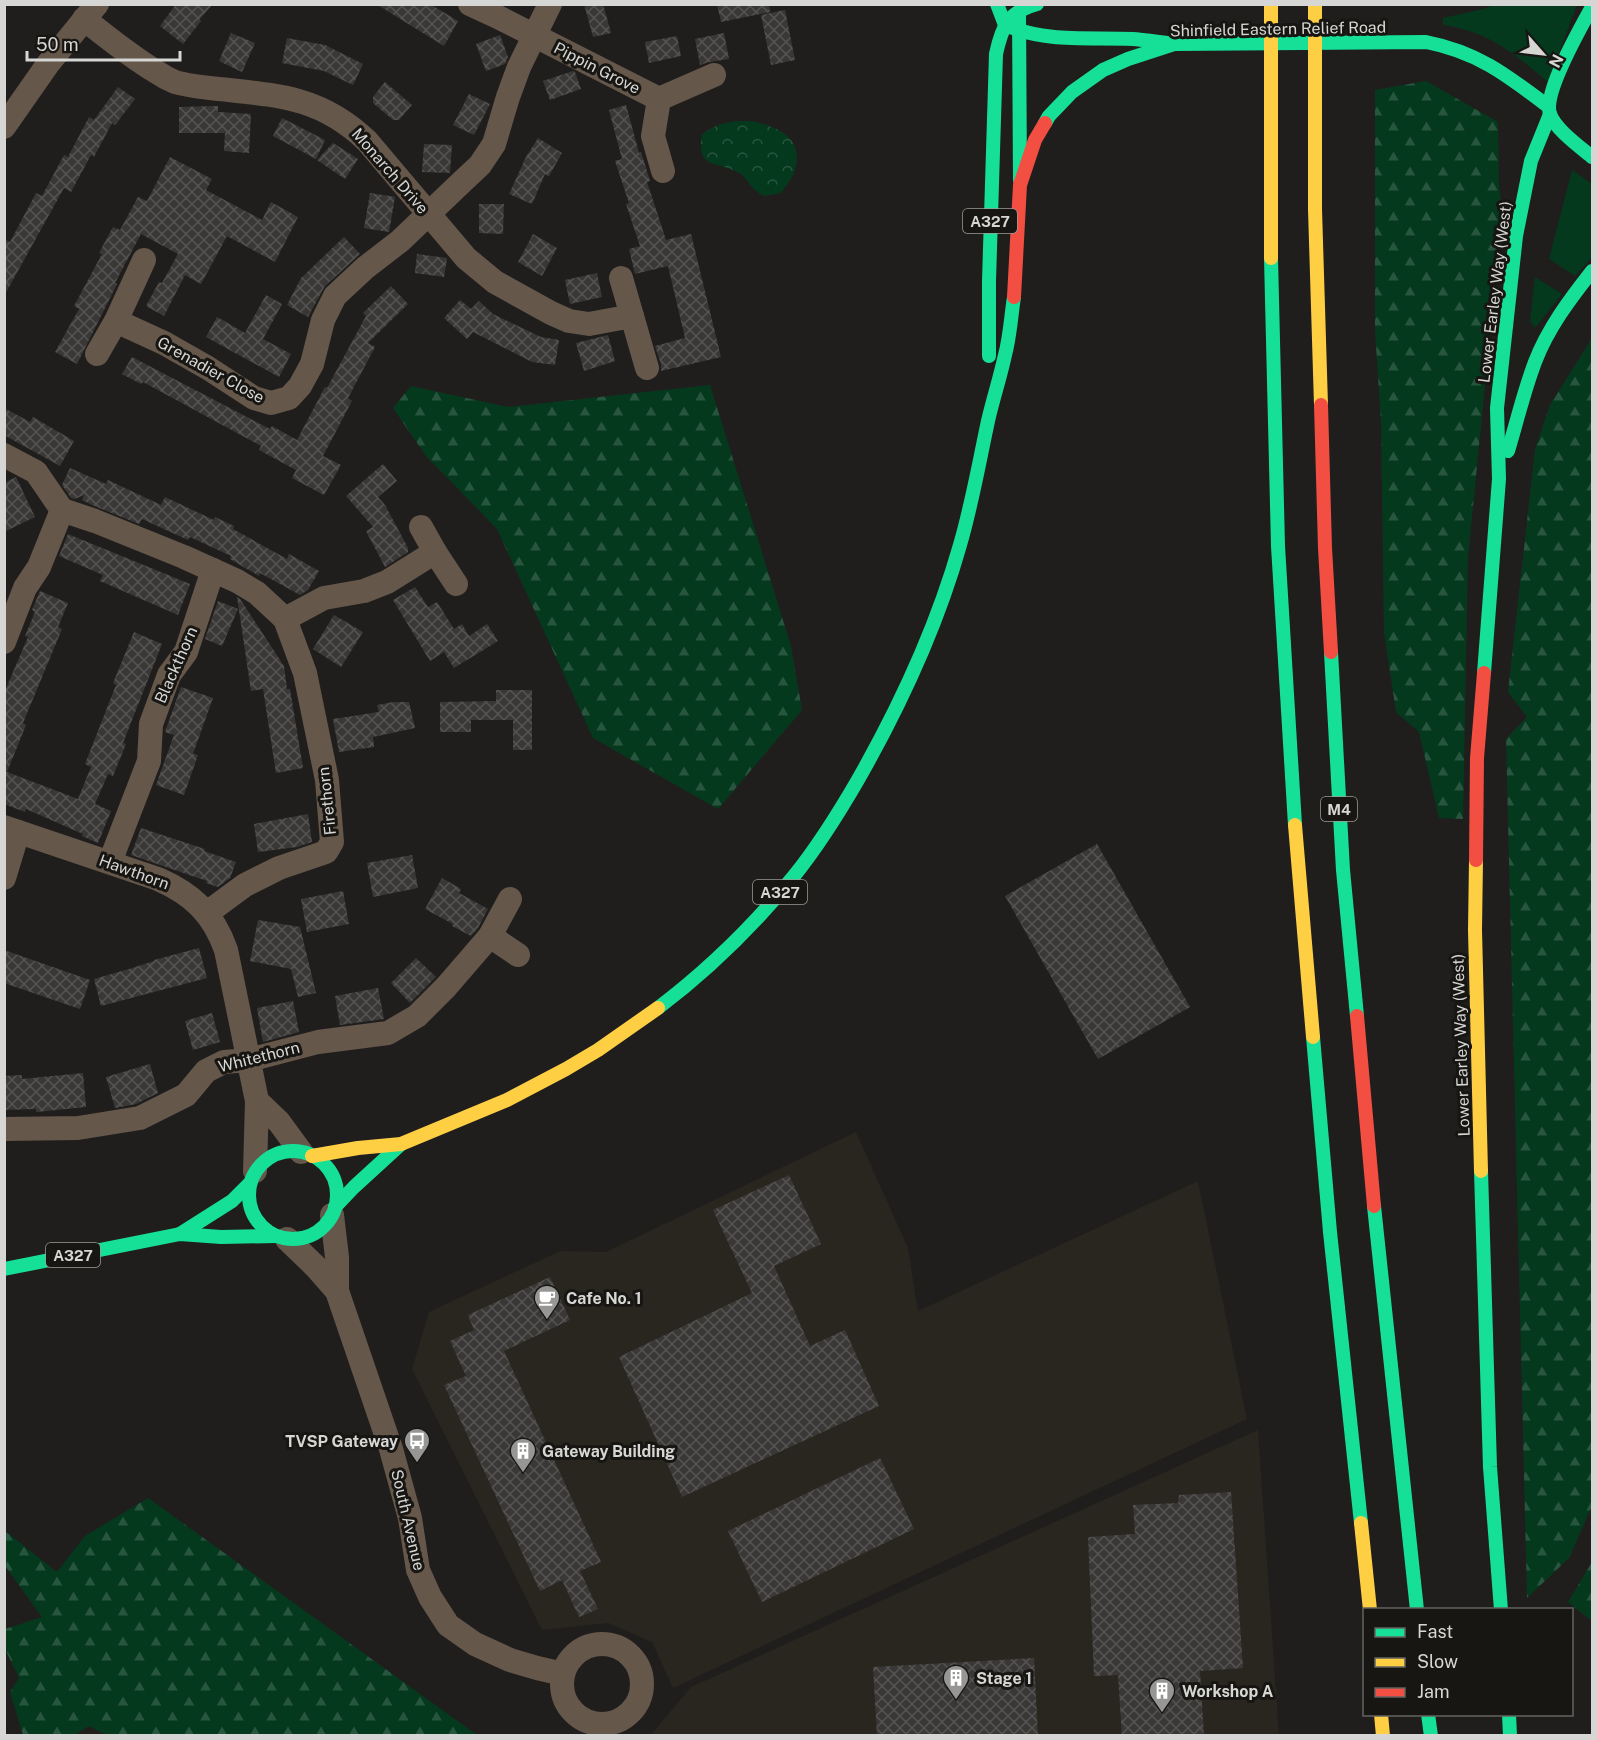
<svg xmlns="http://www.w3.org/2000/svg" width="1597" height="1740" font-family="'Public Sans',sans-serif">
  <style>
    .built { fill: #28261e }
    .grass { fill: #04391e }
    .forest { fill: url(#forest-firs) }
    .park { fill: url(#park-crowns) }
    .building { fill: url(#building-cross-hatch) }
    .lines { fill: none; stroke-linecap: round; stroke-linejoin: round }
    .street { stroke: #65574a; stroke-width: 24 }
    .fast { stroke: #16e098; stroke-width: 14 }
    .slow { stroke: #ffcf43; stroke-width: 14 }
    .jam { stroke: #f24e42; stroke-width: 14 }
    .labels { text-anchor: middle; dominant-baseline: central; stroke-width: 6; stroke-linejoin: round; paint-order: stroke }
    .shield { fill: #171613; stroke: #9d9c9a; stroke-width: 1.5 }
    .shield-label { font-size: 15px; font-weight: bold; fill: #d6d6d4 }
    .street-label { font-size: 16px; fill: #d6d6d4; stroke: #171613 }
    .poi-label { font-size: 16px; font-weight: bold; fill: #d6d6d4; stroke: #171613; text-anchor: start }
  </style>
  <defs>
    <pattern id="forest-firs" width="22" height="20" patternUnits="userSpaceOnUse" patternTransform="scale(1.5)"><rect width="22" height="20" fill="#04391e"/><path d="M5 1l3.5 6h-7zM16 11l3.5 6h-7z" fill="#28553e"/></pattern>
    <pattern id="park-crowns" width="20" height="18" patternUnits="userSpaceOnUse" patternTransform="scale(1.5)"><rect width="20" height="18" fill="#04391e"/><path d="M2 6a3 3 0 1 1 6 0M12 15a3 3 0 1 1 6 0" fill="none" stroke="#28553e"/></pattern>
    <pattern id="building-cross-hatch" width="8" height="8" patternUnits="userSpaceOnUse" patternTransform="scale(1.5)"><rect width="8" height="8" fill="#393837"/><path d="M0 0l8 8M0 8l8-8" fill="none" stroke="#555453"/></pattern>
  </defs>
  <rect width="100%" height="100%" fill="#1f1e1d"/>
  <g class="built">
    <polygon points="856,1132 908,1248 918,1311 1198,1181 1247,1419 673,1688 652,1642 608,1623 542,1630 412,1369 429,1312 560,1251 606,1252"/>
    <polygon points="1258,1430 1279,1735 650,1736 691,1687"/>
  </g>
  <g class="grass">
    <path d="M1494 5H1577L1548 82C1515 54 1488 31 1443 25V18L1483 9Z"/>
    <polygon points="1572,170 1592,184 1592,257 1575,276 1549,259"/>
    <polygon points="1535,277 1562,294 1535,328 1530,321"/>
  </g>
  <g class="forest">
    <polygon points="1426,81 1498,122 1499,184 1502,213 1468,557 1463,819 1439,818 1419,732 1396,712 1384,632 1381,422 1375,331 1375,90"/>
    <polygon points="1592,338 1592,1506 1569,1558 1527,1598 1506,739 1527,717 1508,692 1535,449 1550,405"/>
    <polygon points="710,385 791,646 802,710 718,809 593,738 497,529 426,456 393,408 411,386 508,407"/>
    <polygon points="148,1498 477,1735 109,1736 89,1726 74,1735 23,1735 10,1692 19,1678 5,1649 5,1629 42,1617 5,1566 5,1531 57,1572 85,1536"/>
    <polygon points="1592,1562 1592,1621 1568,1602"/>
  </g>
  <path class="park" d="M751 121C779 127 806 138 794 173 791 180 785 187 781 193L764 196C760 193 755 191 752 187 748 183 745 176 739 173 717 160 696 171 702 134 720 122 729 121 751 121Z"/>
  <g class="building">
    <polygon points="176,4 213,4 199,20 201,21 183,44 160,26"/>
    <polygon points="376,4 430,4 458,21 444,46"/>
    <polygon points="584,4 603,4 611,33 593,37"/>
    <polygon points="717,4 769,4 770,12 721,22"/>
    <polygon points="785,10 795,60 771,65 761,15"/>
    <polygon points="231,33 255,43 242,72 219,61"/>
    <polygon points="724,33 729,59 709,62 700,65 695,39"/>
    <polygon points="500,35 508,57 505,64 486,71 476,44"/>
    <polygon points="677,36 681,56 649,63 645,42"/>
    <polygon points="287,38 325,45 363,64 353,85 324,71 282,63"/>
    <polygon points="573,71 575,72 581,89 550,100 543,81"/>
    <polygon points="385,82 412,105 399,120 393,120 373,103 373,97"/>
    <polygon points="118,87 135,99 115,125 112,123 94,157 91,155 71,192 64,188 4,296 4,239 10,242 36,193 42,196 64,155 68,157 89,117 94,120"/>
    <polygon points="469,94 490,104 474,135 453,125"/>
    <polygon points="626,105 639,153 641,152 650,181 647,182 666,240 691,234 721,357 661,371 661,364 655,346 685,338 668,266 635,274 629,249 640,246 626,204 629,203 615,161 622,159 609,110"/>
    <polygon points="218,106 218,112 251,114 249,153 224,151 225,133 179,133 179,107"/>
    <polygon points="282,118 325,140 316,159 273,136"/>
    <polygon points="538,138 562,153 549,176 545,174 532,204 509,194 526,157"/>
    <polygon points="333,143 358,159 345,179 317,160"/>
    <polygon points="424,144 452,145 450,173 422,172"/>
    <polygon points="170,157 212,179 206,190 262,220 271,202 298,217 275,262 227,236 201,284 185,275 164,316 146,306 159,282 162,283 178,254 141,234 115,283 117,284 77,364 55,352 79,309 74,306 102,254 99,253 113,227 120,230 138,197 147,201"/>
    <polygon points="370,193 395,197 389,232 364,228"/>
    <polygon points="479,204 504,204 503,234 479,233"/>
    <polygon points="533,234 557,248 542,276 518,262"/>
    <polygon points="344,237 360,254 325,286 308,317 287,305 301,278"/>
    <polygon points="417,254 447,258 444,277 415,273"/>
    <polygon points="597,273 602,297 570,304 565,280"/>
    <polygon points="391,286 408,304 368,343 375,347 348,398 352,401 323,456 341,465 324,495 292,478 296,470 259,450 261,446 143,382 141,384 122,374 132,357 270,429 272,426 297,440 325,387 327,388 366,316 363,313"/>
    <polygon points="266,295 282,304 263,339 291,354 279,377 206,337 217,317 245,333"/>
    <polygon points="460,300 471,309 479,301 493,314 541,337 559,340 555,365 532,362 473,332 467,339 444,318"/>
    <polygon points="608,335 615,361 584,371 576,343"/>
    <polygon points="4,408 30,422 33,417 74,441 60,466 4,435"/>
    <polygon points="383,464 397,481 378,497 385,505 408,548 408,552 385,567 366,531 373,527 346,496"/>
    <polygon points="70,468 106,484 108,480 161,505 165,497 214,520 215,517 234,526 233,529 287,559 289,554 319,571 308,590 300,595 260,573 259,576 230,559 231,556 190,537 188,540 142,519 139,524 92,505 82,500 84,495 75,499 71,498 62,485"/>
    <polygon points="16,477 35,517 4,532 4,483"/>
    <polygon points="68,534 190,584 178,615 100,581 103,575 59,556"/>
    <polygon points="415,587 428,607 437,602 454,629 462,624 469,636 487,624 498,641 454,668 444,652 430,661 393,600"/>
    <polygon points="40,591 68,603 58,627 62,629 23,723 26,725 7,772 78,799 91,767 85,764 116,685 113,683 134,632 162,644 123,743 126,744 113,776 108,774 95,804 111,811 98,843 82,836 83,834 26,809 25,812 4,804 4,693 28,637 25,636 35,612 32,610"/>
    <polygon points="237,597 240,599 284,666 287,689 290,689 303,768 276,773 263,689 251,691"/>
    <polygon points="218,601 238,609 222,646 205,639"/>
    <polygon points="334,615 363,632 341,667 313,649"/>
    <polygon points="181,687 213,698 193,754 198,755 184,795 156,785 174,735 165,732"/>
    <polygon points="496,690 532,690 532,750 513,750 513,720 471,720 471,732 440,732 440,702 496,701"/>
    <polygon points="393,702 409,702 415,728 373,737 374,747 339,752 333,719 379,712 377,705"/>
    <polygon points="308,814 312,842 297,847 258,852 254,824"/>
    <polygon points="141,828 205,849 204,851 236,862 230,878 218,887 206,883 207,881 131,855"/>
    <polygon points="1097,844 1190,1007 1098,1059 1005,896"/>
    <polygon points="412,855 418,888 373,897 367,863"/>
    <polygon points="442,878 461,889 459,893 488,909 478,928 471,936 452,926 453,924 425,909"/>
    <polygon points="343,891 349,924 307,932 301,899"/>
    <polygon points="258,920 300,927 316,993 298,997 291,969 250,961"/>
    <polygon points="199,948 207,978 101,1006 94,979 129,969 154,961 154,960"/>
    <polygon points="4,950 90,980 80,1009 4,983"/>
    <polygon points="416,958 436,977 410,1003 391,983"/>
    <polygon points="378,988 384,1019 340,1025 335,996"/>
    <polygon points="293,1001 299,1032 263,1042 257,1008"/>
    <polygon points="212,1013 220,1042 193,1050 185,1021"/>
    <polygon points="150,1064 158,1093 136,1104 115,1108 106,1077"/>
    <polygon points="83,1073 86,1107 36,1112 36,1109 4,1110 4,1076 22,1075 22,1079"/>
    <polygon points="789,1175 821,1244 774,1266 810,1346 845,1330 879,1406 682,1497 619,1357 752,1293 713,1210"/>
    <polygon points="550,1277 570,1320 504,1351 601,1562 580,1571 598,1609 579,1617 562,1580 540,1591 444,1385 466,1376 450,1341 474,1330 468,1315"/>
    <polygon points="880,1458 914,1529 762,1602 728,1531"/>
    <polygon points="1231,1492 1243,1668 1200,1671 1204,1736 1122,1736 1118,1675 1094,1676 1088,1537 1135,1534 1133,1505 1178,1503 1179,1495"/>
    <polygon points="1034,1658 1038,1736 877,1736 873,1667"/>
  </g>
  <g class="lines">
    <g class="street">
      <polyline points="470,4 496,16 659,99 653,136 663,171"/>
      <path d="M84 19C107 37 130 56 155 71 161 75 168 79 175 82 192 87 210 88 229 90 286 96 324 100 367 141L466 258 495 282 551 313 569 321 589 324 632 316 647 368"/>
      <polyline points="659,99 714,75"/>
      <polyline points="4,127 48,64 97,4"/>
      <polyline points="144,260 116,321 164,343 208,368 254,398 271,403 289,398 300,386 312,364 323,320 335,296 365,268 400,241 464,180 480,165 494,144 508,97 519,67 550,4"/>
      <polyline points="621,278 632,316"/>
      <polyline points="97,354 116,321"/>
      <polyline points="4,455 36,472 62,510 95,521 184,557 237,581 257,593 285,619 305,673 327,780 332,842 326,852 279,868 245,885 207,913"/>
      <polyline points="421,527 435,552 456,584"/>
      <polyline points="285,619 324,598 364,591 387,582 435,552"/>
      <polyline points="4,642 25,588 39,567 62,510"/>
      <path d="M4 827 158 879C192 894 213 913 226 950L257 1101 255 1171"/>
      <polyline points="110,862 149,761 151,724 169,675 186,652 213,570"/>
      <polyline points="4,878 18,832"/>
      <polyline points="490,936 518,955"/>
      <polyline points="257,1101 279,1122 301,1152"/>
      <polyline points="4,1129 78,1128 140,1118 186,1095 206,1071 224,1062 249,1060 318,1042 388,1033 417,1016 446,987 490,936 510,899"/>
      <polyline points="332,1215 337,1257 337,1291 391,1449 410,1518 418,1570 430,1597 448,1625 475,1644 510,1660 537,1668 563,1674"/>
      <polyline points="287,1239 316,1267 337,1291"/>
      <circle cx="602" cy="1684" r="40"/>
    </g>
    <g class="fast">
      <path d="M997 4 1005 25C1048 43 1087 37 1133 39 1146 40 1160 42 1174 44"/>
      <path d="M1592 7C1581 27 1543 93 1550 114 1555 129 1580 147 1592 157"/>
      <polyline points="1019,12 1020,180"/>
      <path d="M1045 123 1049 116 1072 92 1103 70 1128 59 1174 44 1426 42C1478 52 1508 76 1549 107"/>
      <polyline points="1271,258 1278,546 1295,825"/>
      <path d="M989 356V281L996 54C1002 26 1008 12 1037 4"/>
      <path d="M1508 451C1517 421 1524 391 1535 362 1548 328 1570 299 1592 271"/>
      <polyline points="1331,652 1343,870 1357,1016"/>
      <polyline points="1484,673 1499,479 1497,408 1516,236 1531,161 1550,114"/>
      <path d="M658 1008C708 970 755 924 794 876 819 845 840 811 859 778 901 704 937 626 960 545 972 504 979 463 988 421 993 399 1000 378 1005 355 1010 337 1011 316 1014 297"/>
      <polyline points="1313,1037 1330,1232 1361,1523"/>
      <circle cx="293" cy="1195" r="44"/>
      <polyline points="1481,1171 1490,1467 1501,1610"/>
      <polyline points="1374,1206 1417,1610"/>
      <polyline points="335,1207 354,1187 401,1144"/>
      <polyline points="180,1234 232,1201 250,1183"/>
      <polyline points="4,1269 180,1234 221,1237 276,1236"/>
      <polyline points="1428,1714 1431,1736"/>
      <polyline points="1509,1714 1510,1736"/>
    </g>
    <g class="slow">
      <polyline points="1315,4 1315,209 1321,405"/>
      <polyline points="1271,258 1271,4"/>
      <polyline points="1295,825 1313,1037"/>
      <polyline points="1476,860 1475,930 1481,1171"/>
      <polyline points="312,1156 358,1148 401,1144 507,1100 566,1069 598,1050 658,1008"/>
      <polyline points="1361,1523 1370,1610"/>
      <polyline points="1381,1714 1383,1736"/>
    </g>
    <g class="jam">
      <polyline points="1014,297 1020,185 1035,140 1045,123"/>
      <polyline points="1321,405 1325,548 1331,652"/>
      <polyline points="1476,860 1477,758 1484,673"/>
      <polyline points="1357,1016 1374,1206"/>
    </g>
  </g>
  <defs>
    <symbol id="cafe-pin" viewBox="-11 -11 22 30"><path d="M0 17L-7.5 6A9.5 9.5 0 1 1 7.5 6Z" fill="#969694" stroke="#171613"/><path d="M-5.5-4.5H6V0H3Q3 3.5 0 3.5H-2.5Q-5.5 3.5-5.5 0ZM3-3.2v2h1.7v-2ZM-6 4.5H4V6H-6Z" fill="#fff"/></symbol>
    <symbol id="bus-pin" viewBox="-11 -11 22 30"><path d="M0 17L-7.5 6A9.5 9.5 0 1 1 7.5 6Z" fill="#969694" stroke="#171613"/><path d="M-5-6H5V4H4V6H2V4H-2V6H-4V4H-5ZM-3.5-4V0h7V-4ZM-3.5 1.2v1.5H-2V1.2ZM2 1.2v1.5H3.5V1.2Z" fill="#fff"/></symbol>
    <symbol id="building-pin" viewBox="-11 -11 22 30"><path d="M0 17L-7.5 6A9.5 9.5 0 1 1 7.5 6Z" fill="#969694" stroke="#171613"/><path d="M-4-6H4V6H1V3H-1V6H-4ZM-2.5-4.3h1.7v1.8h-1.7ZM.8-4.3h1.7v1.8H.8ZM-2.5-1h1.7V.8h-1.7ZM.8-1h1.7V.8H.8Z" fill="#fff"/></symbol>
  </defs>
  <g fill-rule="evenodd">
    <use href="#cafe-pin" x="532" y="1283" width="30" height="40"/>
    <use href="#bus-pin" x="402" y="1426" width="30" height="40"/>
    <use href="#building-pin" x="508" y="1436" width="30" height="40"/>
    <use href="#building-pin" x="941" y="1663" width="30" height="40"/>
    <use href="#building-pin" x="1147" y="1676" width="30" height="40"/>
  </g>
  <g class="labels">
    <g class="shield">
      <rect x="963" y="209" width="54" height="24" rx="4.5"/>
      <rect x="1321" y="797" width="36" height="24" rx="4.5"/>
      <rect x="753" y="880" width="54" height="24" rx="4.5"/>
      <rect x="46" y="1243" width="54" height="24" rx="4.5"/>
    </g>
    <g class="shield-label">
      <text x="990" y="221">A327</text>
      <text x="1339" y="809">M4</text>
      <text x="780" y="892">A327</text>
      <text x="73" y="1255">A327</text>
    </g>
    <g class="street-label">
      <text transform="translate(1278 29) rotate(-1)">Shinfield Eastern Relief Road</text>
      <text transform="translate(597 68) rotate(27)">Pippin Grove</text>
      <text transform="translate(390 171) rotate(49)">Monarch Drive</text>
      <text transform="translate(1495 292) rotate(-83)">Lower Earley Way (West)</text>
      <text transform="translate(211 370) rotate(29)">Grenadier Close</text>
      <text transform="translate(176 665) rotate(-66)">Blackthorn</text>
      <text transform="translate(327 801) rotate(-96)">Firethorn</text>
      <text transform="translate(134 872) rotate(20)">Hawthorn</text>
      <text transform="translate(1461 1045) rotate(-92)">Lower Earley Way (West)</text>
      <text transform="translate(259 1057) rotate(-14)">Whitethorn</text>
      <text transform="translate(408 1520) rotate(77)">South Avenue</text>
    </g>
    <g class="poi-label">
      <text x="566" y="1298">Cafe No. 1</text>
      <text x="398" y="1441" text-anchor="end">TVSP Gateway</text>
      <text x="542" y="1451">Gateway Building</text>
      <text x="976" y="1678">Stage 1</text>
      <text x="1182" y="1691">Workshop A</text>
    </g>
  </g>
  <rect width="1597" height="1740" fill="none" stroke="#d6d6d4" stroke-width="12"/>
  <rect x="1363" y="1608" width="210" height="108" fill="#171613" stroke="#636360" stroke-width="1.5"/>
  <rect x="1375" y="1628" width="30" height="9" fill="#16e098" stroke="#636360" stroke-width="1.5"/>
  <text x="1417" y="1638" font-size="18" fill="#d6d6d4">Fast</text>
  <rect x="1375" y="1658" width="30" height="9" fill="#ffcf43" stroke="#636360" stroke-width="1.5"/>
  <text x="1417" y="1668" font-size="18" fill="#d6d6d4">Slow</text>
  <rect x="1375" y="1688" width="30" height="9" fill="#f24e42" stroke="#636360" stroke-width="1.5"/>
  <text x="1417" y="1698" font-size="18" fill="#d6d6d4">Jam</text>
  <g transform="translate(1543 54) rotate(118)" stroke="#171613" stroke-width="4.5" paint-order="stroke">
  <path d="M0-4.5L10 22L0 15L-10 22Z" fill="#d6d6d4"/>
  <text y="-9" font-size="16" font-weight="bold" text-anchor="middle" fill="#d6d6d4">N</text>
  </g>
  <path d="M27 51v9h153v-9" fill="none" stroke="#d6d6d4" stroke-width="3"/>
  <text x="36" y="51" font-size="18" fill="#d6d6d4" stroke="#171613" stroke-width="4.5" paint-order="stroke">50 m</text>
</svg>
